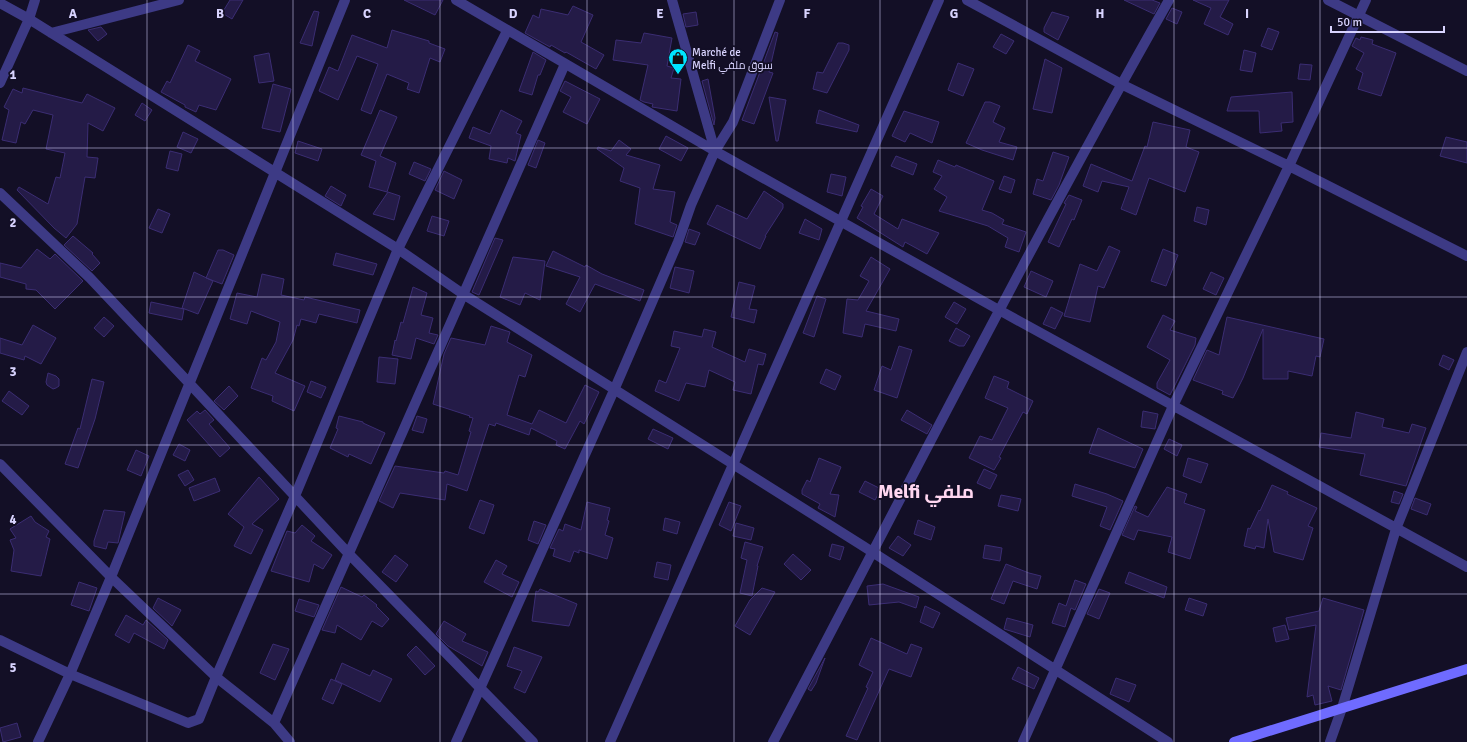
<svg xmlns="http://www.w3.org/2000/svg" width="1467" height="742" font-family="Signika,Cairo,sans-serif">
<rect width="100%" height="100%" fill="#130f26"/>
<path fill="#241b47" stroke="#3b2d73" d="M230,0H243L232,19L222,13Z
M404,0H443L435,15Z
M1124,0H1152L1160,3L1154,14Z
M1193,0H1229L1220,17L1233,24L1228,35L1204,24L1211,8Z
M573,6L593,15L581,42L604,55L596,69L566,52L565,53L551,45L550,47L525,33L533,15L539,18L541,9L568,15Z
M1172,8L1182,12L1177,24L1166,19Z
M314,11L319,12L312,46L300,43Z
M696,12L698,25L686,27L683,14Z
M1052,12L1069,17L1058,40L1044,32V28Z
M101,27L107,34L98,41L88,30Z
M1268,28L1279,32L1272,50L1261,46Z
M392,30L429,41V43L445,49L440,62L430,58L419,93L407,89L409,83L387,74L371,114L361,110L378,64L357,56L338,100L319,91L329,67L338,71L352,35L387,48Z
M775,32L778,33L769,72L773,73L754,124L742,120Z
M644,33L672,38L667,66L674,68L671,78L681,79L677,111L652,107L653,104L644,102L640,100L648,65L613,60L616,40L641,43Z
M1001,34L1014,41L1006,54L993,47Z
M1361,37L1373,40L1372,44L1396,53L1381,96L1358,89L1363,73L1356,69L1364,53L1352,46L1356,38L1360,40Z
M838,43H843L849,45V50L827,93L813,89L817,72L823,73Z
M188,45L200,51L195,61L231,79L216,110L199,105L196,112L185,107V105L161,92L167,81L170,83Z
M1244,50L1256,53L1252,72L1240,70Z
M533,52L546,60L540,75H538L532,95L519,91Z
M269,53L274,81L259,83L254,56Z
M1045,59L1062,68L1052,113L1033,109Z
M958,63L974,69L963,96L948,90Z
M1300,64L1312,65L1310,80L1298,79Z
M708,79L715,118L714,125L702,81Z
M565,81L600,99L587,124L563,112L571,97L560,91Z
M273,84L291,89L280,132L262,128Z
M23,88L82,103L87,94L115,108L103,131L88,123L87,157L98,158L95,178L85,177L77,224L66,238L54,228L17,190L19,187L48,204L56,177L60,178L65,153L46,149L53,115L33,110L25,124L21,122L16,143L2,140L9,110L4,107L13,89L22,93Z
M1292,92L1293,122L1281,123L1282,131L1260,133L1259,111H1227L1231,97Z
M769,97L786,100L778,141H776Z
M985,102H990L1000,106L993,122L1005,128L999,142L1017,147L1013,160L982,150L966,143Z
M142,103L152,110L145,121L135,115Z
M380,110L397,117L380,156L396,163L387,192L369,187L376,161L361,155Z
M501,110L522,121L516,133L521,135L515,161L508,158L507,163L489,159L491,146L469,138L473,127L490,134Z
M819,110L859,125L857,132L816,123Z
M904,111L939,122L932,143L910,133L905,142L892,136Z
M1153,122L1190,130L1186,147L1199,152L1185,192L1149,178L1136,215L1121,209L1129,187L1102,181L1098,192L1083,186L1091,164L1132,181L1145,146L1147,147Z
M183,132L198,139L191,153L177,147Z
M666,136L688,148L681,161L659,149Z
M1446,137L1467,142V163L1440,156Z
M538,140L545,143L536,168L528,165Z
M619,140L631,149L626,155L660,165L653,189L675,192L670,222L677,225L673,237L635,224L640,188L620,181L624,168L597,149L598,147L611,151Z
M298,141L322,149L318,161L295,153Z
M170,151L182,154L178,171L166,168Z
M1053,152L1069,157L1059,185L1051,200L1033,194L1037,179L1043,181Z
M896,156L917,164L913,175L891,166Z
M938,160L955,167L956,165L994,181L982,210L992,213L1004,220L1002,224L1026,232L1019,252L1005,247L1008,238L988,226L939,211L947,197L934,189L942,176L933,172Z
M414,162L431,169L425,181L409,174Z
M444,171L462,180L454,199L435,190Z
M831,174L846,177L842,196L827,192Z
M1004,176L1015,180L1011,193L999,189Z
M331,186L346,195L341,206L325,196Z
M871,189L883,196L874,214L898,229L902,219L939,233L927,254L905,242L903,247L857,218L863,207L861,206Z
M764,191L783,204V208L765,236H766L760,249L707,224L717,205L747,219Z
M388,192L400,196L394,220L373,214Z
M1069,195L1082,200L1074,220L1072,219L1059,247L1048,242L1066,204L1064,203Z
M1197,207L1209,210L1206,225L1194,221Z
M158,209L170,214L162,233L149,228Z
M432,216L449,221L444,236L427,231Z
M805,219L822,229L819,240L799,233Z
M689,229L700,233L695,245L685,242Z
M73,236L93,253L92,254L100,263L92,271L64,245Z
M495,238L503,240L479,295L472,292Z
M1109,246L1120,251L1104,288L1098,286L1090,322L1064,316L1080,264L1097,271Z
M37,249L50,259L55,254L83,281L55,309L36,290L26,289V284L0,277V263L21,268Z
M1163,249L1178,255L1166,286L1151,281Z
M218,250H223L234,255L222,284L206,278Z
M553,251L585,267L586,265L602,274L644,290L640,301L595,284L580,312L566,304L580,277L546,266Z
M336,253L377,264L373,275L333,265Z
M513,257L545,261L540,300L525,293L520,305L500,297Z
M871,257L890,269L866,311L899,319L896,331L865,324L862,337L843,333L847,299L858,300L869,281L860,276Z
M675,267L694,271L689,293L670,288Z
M1031,271L1053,281L1046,297L1024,287Z
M194,272L213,281L198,314L182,308Z
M1211,272L1224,278L1216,295L1203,289Z
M262,274L284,279L281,295L304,300L305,297L360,310L357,323L319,314L316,323L301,319L299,326L297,325L293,340L275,373L305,386L294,411L272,401L273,396L251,388L262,358L266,360L276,342L280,322L251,311L247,324L230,319L237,293L257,297Z
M739,282L755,286L749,309L757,310L754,323L731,317Z
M413,287L427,293L421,315L433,318L429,333L438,335L434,344L416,338L411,359L392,355L395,340L396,341L401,322L403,323Z
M817,296L826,299L814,337L803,333Z
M151,302L184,309L182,320L149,313Z
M954,302L966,309L957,324L945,317Z
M1051,307L1063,313L1055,329L1043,324Z
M1163,315L1175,321L1170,330L1196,338L1195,345L1170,395L1157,388V383L1170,360L1147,347Z
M104,317L114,326L104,337L94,328Z
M1227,317L1324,339L1320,357L1316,356L1312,376L1288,371V379H1263V329L1243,378L1233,398L1222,394L1223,391L1193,380L1207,350L1219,355Z
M33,325L56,338L41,364L25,356L24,360L0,353V338L22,345Z
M491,326L510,332L507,342L532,355L525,377L519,375L507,415L532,424L539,410L566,423L585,385L599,392L584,424L580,421L565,449L556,445L557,441L531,428L529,435L496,423L495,426L489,424L467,491L447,484L445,500L400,493L393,508L379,501L395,466L444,473L445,471L458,475L471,432L469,431L473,418L469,417L470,416L433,404L444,354L451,338L485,345Z
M956,328L970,336L964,346H959L949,341Z
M704,329L716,332L712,347L745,362L749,349L766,354L763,365L758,364L751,394L733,390L735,382L709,370L705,387L686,383L679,401L655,391L659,380L666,383L680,348L671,346L674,331L702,337Z
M899,346L912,350L897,398L874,390L882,366L891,370Z
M1443,355L1454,360L1449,370L1439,365Z
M379,357L398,359L395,384L377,382Z
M826,369L841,376L835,390L820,383Z
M48,373L56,376L59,379V386L56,388L53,389L47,385L46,382Z
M994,376L1009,382L1007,388L1033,401L1027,414L1023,412L999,457L1001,458L994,470L969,458L980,436L992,440L1008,408L985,398Z
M92,379L104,382L95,419L78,468L65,464L78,428L80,429Z
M311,381L326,387L321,398L307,392Z
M229,386L238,396L224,410L214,401Z
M9,391L29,406L22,415L2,401Z
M205,410L214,420L209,424L230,448L220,457L187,420L197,411L200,414Z
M907,410L932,425L927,434L901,420Z
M1143,411L1158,414L1155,429L1141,427Z
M1356,412L1384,419L1382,427L1409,433L1412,424L1426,428L1406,486L1360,475L1365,454L1319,447L1321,433L1351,438Z
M339,416L363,422V423L385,433L371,464L349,454L348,457L330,448L338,429L336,428Z
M417,416L427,419L423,433L412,430Z
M1098,428L1143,449L1135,468L1089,453Z
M653,429L673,438L668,449L648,439Z
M1169,439L1182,445L1177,456L1164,449Z
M179,444L190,450L185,461L173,455Z
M136,450L149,456L141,476L127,470Z
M819,458L841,467L830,494L839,495L835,517L818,508L820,504L802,494V490L807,480L810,482Z
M1188,458L1208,464L1201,483L1183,476Z
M984,469L997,475L990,489L977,483Z
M188,470L194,480L185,486L178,475Z
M259,477L279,499L252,524L263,530L251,554L234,546L244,527L228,514Z
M215,478L220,491L194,501L189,488Z
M865,481L881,489L875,500L859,492Z
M1075,484L1107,494L1123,501L1110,530L1100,526L1107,507L1072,496Z
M1272,485L1288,492L1287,494L1317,508L1308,526L1313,528L1303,560L1274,552L1268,519L1264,548L1256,546L1255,549L1244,546L1248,528L1250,529L1259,510L1260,511Z
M1167,487L1187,494L1184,503L1205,510L1190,559L1168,552L1172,537L1138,530L1134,540L1122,535L1135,506L1137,507L1135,511L1148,517Z
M1394,491L1403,494L1399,504L1391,502Z
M1001,495L1021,499L1018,511L998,506Z
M1415,498L1431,504L1427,515L1411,509Z
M480,500L494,505L484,534L469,528Z
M587,502L610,508L607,520L609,521L605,535L613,538L607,559L579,550V553L574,551L570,562L553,556L555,549L550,548L559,529L563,531L565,524L581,530Z
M729,502L741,506L731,531L719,525Z
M104,510L125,512L118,543L108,542L106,549L94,546V541Z
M31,516L35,522L49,531L46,537L50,539L41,576L11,571L14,550L10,540L16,538L10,529Z
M665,518L680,522L677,534L663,530Z
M918,520L935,527L931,540L914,534Z
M534,521L546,525L538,544L528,540Z
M736,523L754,528L751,540L733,536Z
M302,525L315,536L311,541L332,555L323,569L314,564L309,582L271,571L287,531L295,533Z
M898,536L911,545L903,556L889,548Z
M745,542L763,547L757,566H758L752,596L740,593L747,560L741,558Z
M832,544L844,547L840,560L829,556Z
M985,545L1002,548L1000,561L983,558Z
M793,554L811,570L801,580L784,564Z
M395,555L408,565L396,582L382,572Z
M496,560L507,566L502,574L519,582L512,597L484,582Z
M657,562L671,565L668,580L654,577Z
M1006,564L1029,573L1041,576L1037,589L1013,581L1004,604L991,599Z
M1129,572L1167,587L1164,598L1125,583Z
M1075,580L1086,584L1075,610L1071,608L1065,627L1052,623L1059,603L1066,606Z
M79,582L97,588L89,611L71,605Z
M883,584L919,597L916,608L899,602L869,605L867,586Z
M341,587L362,597L364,595L377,605L376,606L389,619L382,627L372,621L361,640L337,625L335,633L322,630Z
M762,588L775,592L750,635L735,626L750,600Z
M540,589L577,604L569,626L532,621L536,591L538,592Z
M1099,589L1110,593L1099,619L1087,614Z
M158,598L181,610L172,626L153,608Z
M1189,598L1207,604L1203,616L1185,610Z
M1323,598L1364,610L1341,690L1328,686L1332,701L1315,705L1313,695L1307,697L1316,625L1289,630L1286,618L1319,611Z
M299,599L319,605L314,617L295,611Z
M925,606L940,613L933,628L920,622Z
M126,615L143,625L146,620L168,640L164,649L134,633L129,643L115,635Z
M1007,618L1033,625L1030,637L1004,629Z
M444,621L466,634L462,641L488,652L482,666L448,646L436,634Z
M1285,625L1289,639L1276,642L1273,628Z
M871,638L907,654L911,644L922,648L911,677L889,669L857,740L846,736L868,688L866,687L873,672L859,665Z
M273,644L289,649L275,680L260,673Z
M416,646L435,666L425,675L407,655Z
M514,647L542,657L525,693L514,688L522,671L507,666Z
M825,658L816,683L811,691L808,689Z
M342,663L370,676L373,670L392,679L380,702L335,680Z
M1018,667L1039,678L1034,689L1012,679Z
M1116,678L1136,685L1129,702L1110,694Z
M331,679L342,684L333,704L322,699Z
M17,723L21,737L3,742L0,728Z"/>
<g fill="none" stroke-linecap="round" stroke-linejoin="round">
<path stroke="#3d3a85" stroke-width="10" d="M456,0L715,151L999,310L1467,567
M967,0L1121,84L1289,166L1467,256
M1328,0L1467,71
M0,3L29,19L398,249L463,294L863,546L1168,742
M51,33L179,0
M0,83L29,19L35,0
M715,151L733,122L780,0
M0,193L90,278L190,384L349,554L533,742
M0,464L111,577L216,677L295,496L398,249L507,31
M0,640L70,674L188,723L199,719L216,677L274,723L290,742
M274,723L565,64
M38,742L70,674L111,577L345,0
M456,742L615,388L678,242L691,205L715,151L672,0
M610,742L939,0
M773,742C904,494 1030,244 1169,0
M1023,742L1173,406L1289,166L1366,0
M1330,742L1342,708L1396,529L1467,352"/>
<path stroke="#6f6bff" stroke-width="10" d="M1234,742L1467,669"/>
</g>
<path fill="none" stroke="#d9d4ff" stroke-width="1" stroke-opacity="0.55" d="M147,0V742M293,0V742M440,0V742M587,0V742M734,0V742M880,0V742M1027,0V742M1174,0V742M1320,0V742M0,148H1467M0,297H1467M0,445H1467M0,594H1467"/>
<defs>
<symbol id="shop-pin" viewBox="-11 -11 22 30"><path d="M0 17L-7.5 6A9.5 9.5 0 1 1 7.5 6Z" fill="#00e5ff" stroke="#130f26"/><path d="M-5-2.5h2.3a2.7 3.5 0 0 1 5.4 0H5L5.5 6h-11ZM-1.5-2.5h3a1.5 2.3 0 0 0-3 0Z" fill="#111"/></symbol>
</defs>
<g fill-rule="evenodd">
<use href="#shop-pin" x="667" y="47" width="22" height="30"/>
</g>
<g text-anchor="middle" stroke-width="3.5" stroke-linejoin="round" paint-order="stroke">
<g font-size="11" fill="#d9d4ff" stroke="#130f26" text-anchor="start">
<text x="692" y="56">Marché de<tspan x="692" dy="13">Melfi سوق ملفي</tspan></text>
</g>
<g font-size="19" font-weight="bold" fill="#ffd6f0" stroke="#130f26">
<text x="926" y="498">Melfi ملفي</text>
</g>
</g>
<g font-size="13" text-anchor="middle" font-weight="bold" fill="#d9d4ff" stroke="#130f26" stroke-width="3.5" stroke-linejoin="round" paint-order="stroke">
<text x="73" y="18">A</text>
<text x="220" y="18">B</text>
<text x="367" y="18">C</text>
<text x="513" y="18">D</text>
<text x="660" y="18">E</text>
<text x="807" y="18">F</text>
<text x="954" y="18">G</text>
<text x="1100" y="18">H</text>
<text x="1247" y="18">I</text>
<text x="13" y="79">1</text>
<text x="13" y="227">2</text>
<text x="13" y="376">3</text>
<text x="13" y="524">4</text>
<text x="13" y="672">5</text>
</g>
<path d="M1331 26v6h113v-6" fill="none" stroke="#d9d4ff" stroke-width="2"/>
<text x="1337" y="26" font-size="12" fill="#d9d4ff" stroke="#130f26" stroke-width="3" paint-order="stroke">50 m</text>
</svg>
